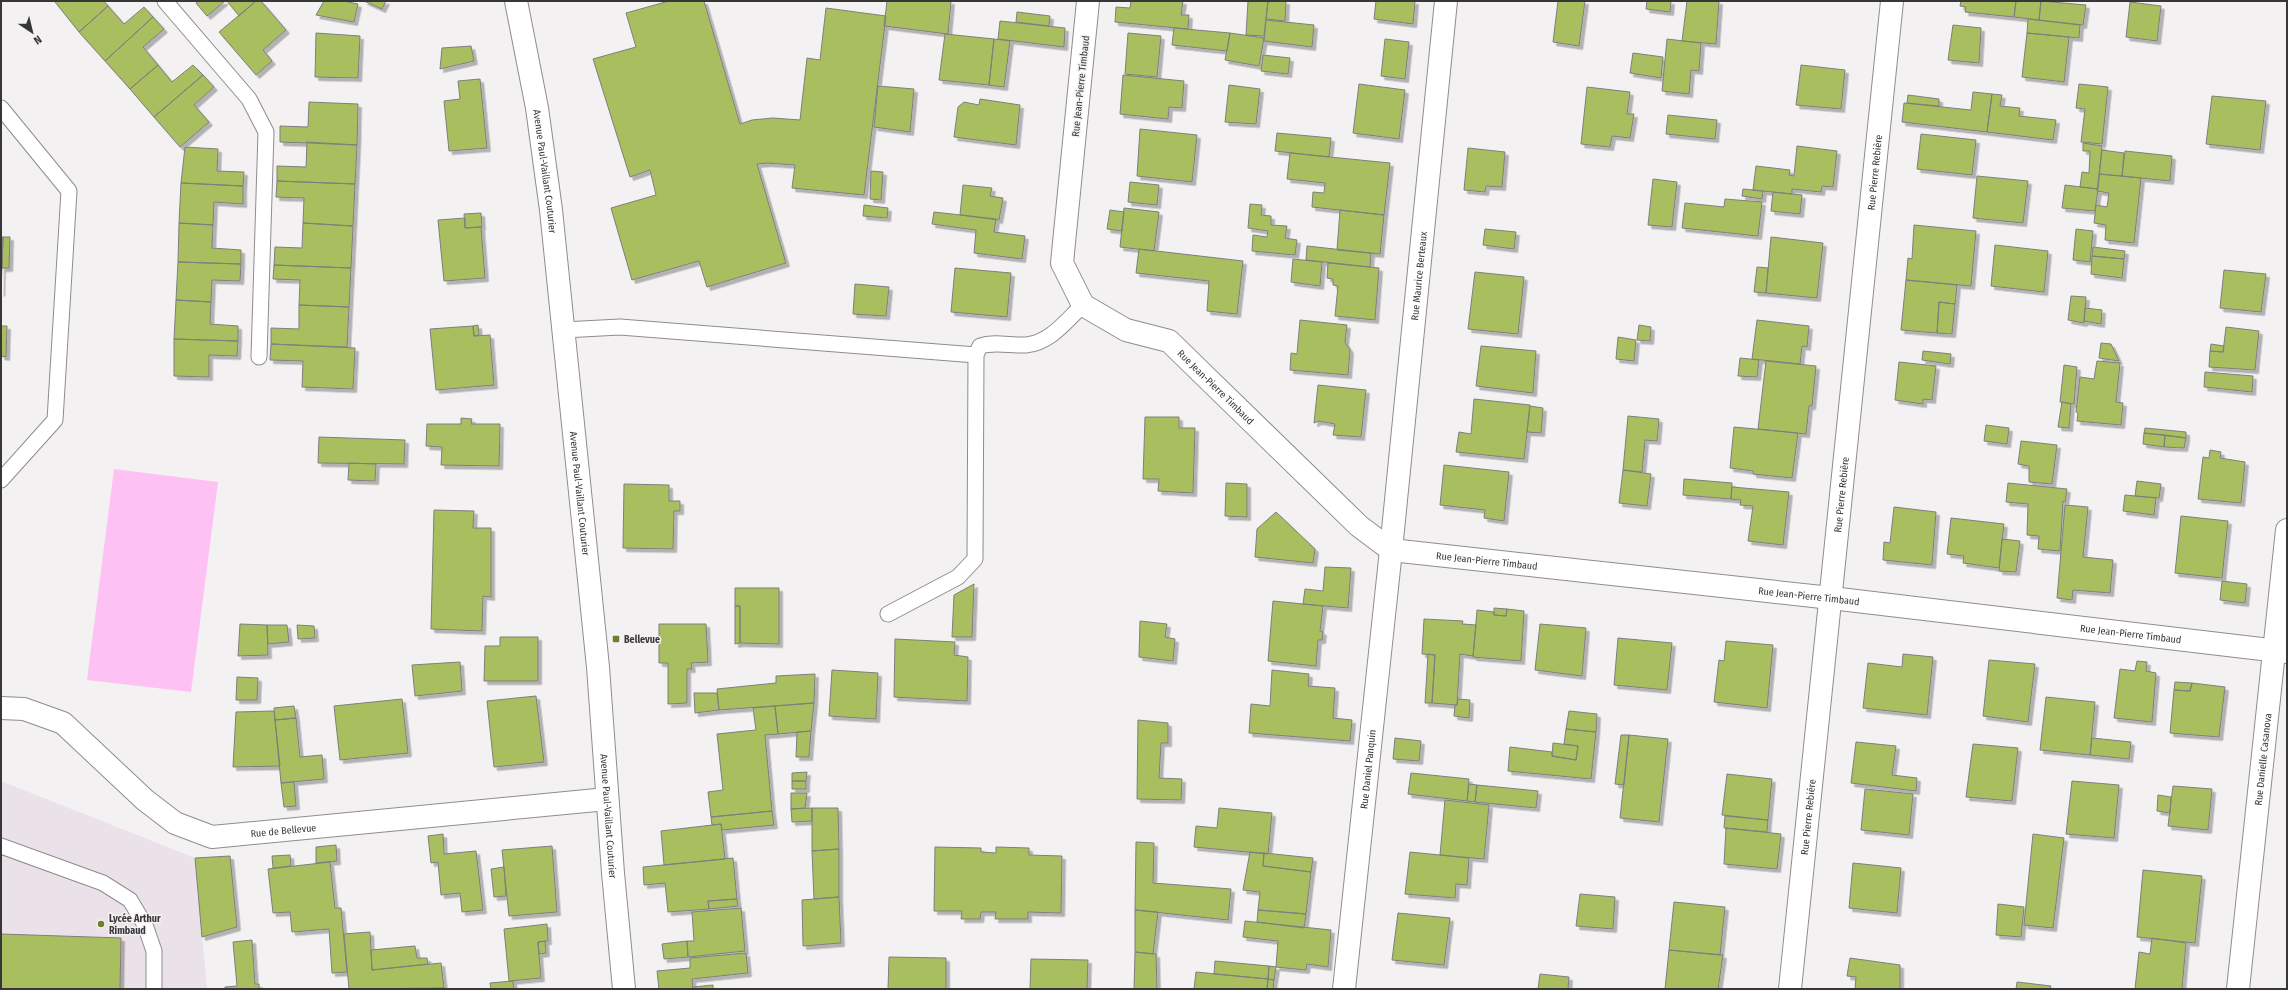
<svg xmlns="http://www.w3.org/2000/svg" width="2288" height="990" font-family="'Fira Sans Condensed',sans-serif">
<defs>
<filter id="shadow"><feDropShadow dx="3.5" dy="3.5" stdDeviation="0" flood-color="#0004"/></filter>
</defs>
<rect width="100%" height="100%" fill="#f4f1f3"/>
<path fill="#eae2e8" d="M1,781L195,858L207,989H1Z"/>
<path fill="#fec1f3" d="M114,469L218,482L191,692L87,680Z"/>
<path fill="#a8be5f" stroke="#7e7f7c" filter="url(#shadow)" d="M56,1H104L108,6L79,32L55,2Z
M198,1H225L207,16L196,3Z
M227,1H256L239,16Z
M256,1H261L286,30L263,50L272,61L256,75L219,32Z
M324,1H344L358,4L354,22L316,15Z
M364,1H386L382,9Z
M669,1H704L740,124L752,120L773,118L800,120L807,58L820,60L826,8L886,16L864,195L792,188L795,165L767,163L757,164L786,263L707,287L699,261L632,280L611,208L656,195L650,170L630,177L593,59L636,47L626,13Z
M887,1H951L948,34L884,26Z
M1131,1H1183L1181,15H1189L1188,29L1115,22L1116,7L1130,8Z
M1248,1H1268L1264,36L1246,35Z
M1268,1H1286L1285,21L1266,19Z
M1376,1H1415L1413,24L1374,19Z
M1558,1H1585L1579,46L1553,42Z
M1647,1H1671L1670,12L1646,9Z
M1687,1H1719L1716,44L1682,41Z
M1961,1H2016L2014,17L1965,12L1966,7L1960,6Z
M2016,1H2041L2039,20L2014,17Z
M2041,1L2086,5L2083,25L2039,20Z
M2130,2L2161,6L2157,41L2126,37Z
M108,6L124,24L144,7L153,17L105,61L79,32Z
M1017,12L1050,16L1049,26L1016,22Z
M153,17L164,29L143,47L158,65L130,89L105,61Z
M2028,19L2080,25L2079,38L2027,33Z
M1266,20L1314,25L1312,47L1264,41Z
M1000,21L1065,28L1064,47L998,39Z
M1953,25L1981,28L1979,63L1948,60Z
M1174,28L1230,33L1227,51L1172,45Z
M316,33L360,36L358,78L315,77Z
M1128,33L1161,36L1157,77L1125,74Z
M1230,33L1264,38L1259,66L1225,60Z
M2027,33L2069,37L2064,82L2022,77Z
M945,34L994,39L989,85L939,80Z
M994,39L1010,41L1004,87L989,85Z
M1385,39L1409,42L1405,79L1381,76Z
M1667,39L1701,43L1699,71L1691,70L1689,94L1662,91Z
M471,46L474,61L440,69L442,48Z
M1633,53L1663,57L1661,78L1630,73Z
M1263,55L1290,58L1288,74L1261,71Z
M158,65L172,82L193,65L203,75L154,117L130,89Z
M1801,65L1845,70L1841,109L1796,105Z
M203,75L214,87L194,105L209,122L180,147L154,117Z
M1123,75L1184,81L1182,108L1169,107L1168,119L1120,114Z
M480,79L487,148L449,151L444,101L460,99L458,81Z
M1359,84L1405,90L1399,139L1353,133Z
M2079,84L2108,87L2102,144L2081,142L2085,109L2076,108Z
M1229,85L1260,89L1256,124L1225,122Z
M878,86L914,89L910,132L874,127Z
M1587,87L1630,92L1627,114H1634L1630,138L1612,136L1610,147L1581,144Z
M1973,92L1992,94L1987,132L1902,122L1904,103L1971,110Z
M1992,94L2002,95L2000,106L2020,108L2019,116L2056,120L2053,140L1987,132Z
M1908,95L1939,99V106L1907,103Z
M2212,96L2266,101L2260,150L2206,144Z
M980,99L1020,105L1016,145L954,137L958,107L964,102L979,105Z
M309,102L358,104L357,145L280,142V126L308,127Z
M1668,115L1717,120L1715,139L1666,134Z
M1140,129L1197,135L1192,182L1137,176Z
M1277,133L1331,138L1329,157L1275,151Z
M1921,134L1976,140L1972,175L1917,169Z
M307,142L357,145L355,184L277,181V166L306,167Z
M2083,143L2102,146L2098,189L2080,187L2082,172L2089,173L2090,151H2083Z
M1797,146L1837,151L1833,187L1822,186L1821,192L1792,189V194L1753,190L1756,166L1790,170L1789,175L1794,176Z
M185,147L218,149L217,171L244,172L243,186L181,183Z
M1468,148L1505,152L1502,187L1486,186L1485,192L1464,190Z
M2102,150L2124,153L2122,176L2099,174Z
M2125,151L2172,156L2170,181L2122,176Z
M1290,153L1390,163L1384,215L1312,207L1313,192L1324,193L1325,183L1287,179Z
M871,171L883,172L881,200L870,199Z
M2099,174L2141,178L2134,243L2105,240L2106,225L2094,223L2096,205L2107,207L2109,193L2097,191Z
M1977,176L2028,181L2023,223L1973,218Z
M1653,179L1677,182L1672,227L1648,225Z
M277,181L355,184L353,226L303,223L304,198L276,197Z
M1130,182L1159,185L1157,205L1128,202Z
M181,183L243,186V204L214,202L213,225L179,223Z
M963,185L992,188L990,196L1003,198L999,220L960,215Z
M2065,185L2098,189L2095,211L2062,208Z
M1743,189L1763,191L1762,199L1742,196Z
M1773,192L1802,195L1800,214L1771,211Z
M1725,199L1762,202L1758,236L1682,228L1685,203L1724,207Z
M1250,204L1262,205L1261,215L1271,216V225L1287,226L1285,238L1297,240L1295,255L1252,251L1253,235L1267,237L1268,231L1248,228Z
M864,205L888,208L887,218L863,216Z
M1124,208L1159,212L1154,251L1120,247Z
M1110,210L1124,212L1122,231L1107,229Z
M1340,210L1384,215L1380,254L1337,250Z
M934,212L996,219L994,232L1025,236L1022,259L974,253L976,230L932,224Z
M481,213L482,227L465,228L464,214Z
M465,218V228L481,227L485,278L444,281L438,220Z
M179,223L213,225L212,248L241,250V264L178,262Z
M303,223L353,226L351,268L274,265L275,247L302,248Z
M1914,225L1976,231L1971,286L1906,280L1908,258L1912,259Z
M1485,229L1516,232L1514,249L1483,245Z
M2076,229L2093,231L2090,262L2073,260Z
M1,237H3L1,293Z
M3,237H10L9,268H2Z
M1771,237L1823,243L1817,298L1766,293Z
M1995,245L2048,251L2044,292L1991,286Z
M1307,246L1371,253L1370,267L1306,260Z
M2093,247L2125,251L2124,259L2092,256Z
M1139,249L1243,261L1237,314L1207,311L1209,281L1136,273Z
M2092,256L2124,259L2122,278L2091,274Z
M1293,259L1322,262L1320,286L1291,282Z
M178,262L241,264L240,281L212,280L211,302L176,300Z
M1328,263L1379,268L1375,320L1335,316L1338,286L1333,285V279L1327,278Z
M274,265L351,268L349,307L299,305L300,280L273,279Z
M1757,267L1768,268L1766,293L1754,292Z
M955,268L1011,273L1007,317L951,312Z
M2224,270L2266,274L2261,312L2220,308Z
M1475,272L1524,277L1518,334L1468,329Z
M1906,280L1957,285L1955,304L1939,302L1937,333L1901,330Z
M855,284L889,287L886,316L853,314Z
M2071,296L2086,297L2084,323L2068,320Z
M176,300L211,302L210,324L238,326V341L174,339Z
M1939,302L1955,304L1952,334L1937,333Z
M299,305L349,307L347,347L271,344V328L299,329Z
M2085,308L2102,310L2101,324L2084,321Z
M1300,320L1347,325L1345,342L1350,350L1348,375L1290,370L1291,353L1297,354Z
M1757,320L1809,326L1807,347L1802,346L1800,364L1752,359Z
M478,325L479,335L474,336L473,326Z
M1639,325L1651,327L1650,341L1637,340Z
M1,326H7L6,357L1,356Z
M473,326L474,336L490,335L494,385L436,390L430,329Z
M2226,327L2259,331L2255,370L2209,367L2210,351L2223,352Z
M1618,337L1636,340L1634,361L1616,359Z
M174,339L238,341L237,356L209,355V377L174,376Z
M2101,343L2111,344L2119,361L2099,358Z
M271,344L355,348L353,389L302,387L303,361L270,360Z
M2211,344L2224,346L2223,352L2210,351Z
M1481,346L1536,351L1533,393L1476,386Z
M1923,351L1951,354L1950,364L1922,360Z
M1740,358L1759,360L1757,377L1738,376Z
M1766,361L1816,366L1812,406H1809L1806,434L1758,429Z
M2097,361L2120,363L2116,402L2123,403L2121,425L2077,421L2078,413L2076,412L2080,377L2094,379Z
M1899,362L1936,366L1932,400L1923,399V404L1895,400Z
M2064,365L2077,367L2074,404L2060,402Z
M2205,372L2253,376L2252,392L2204,387Z
M1318,385L1366,390L1361,437L1333,435L1335,424L1319,421L1314,423Z
M1474,399L1530,405L1524,459L1456,452L1459,432L1471,434Z
M2062,402L2071,404L2069,428L2058,427Z
M1530,406L1543,408L1541,433L1527,432Z
M1628,416L1659,419L1657,441L1645,440L1642,472L1623,470Z
M1145,417H1179V428H1195L1193,493L1158,491L1159,479H1143Z
M461,418L472,419L471,424H500L499,466L441,465L442,447L426,446L427,424H461Z
M1986,425L2009,428L2007,444L1984,441Z
M1734,427L1798,433L1792,478L1753,474V471L1730,468Z
M2145,428L2186,432V438L2144,433Z
M2144,433L2165,435L2164,447L2143,444Z
M2165,435L2186,438L2184,448L2164,447Z
M319,437L405,440L404,464L318,463Z
M2021,441L2057,445L2052,484L2029,482V466L2018,464Z
M2210,450L2221,452L2220,458L2245,462L2241,503L2198,499L2203,457L2209,458Z
M349,463L376,464L375,481L348,480Z
M1444,465L1509,472L1504,521L1484,518L1485,510L1440,505Z
M1623,470L1651,474L1647,506L1619,503Z
M1684,479L1732,483L1731,499L1683,495Z
M2137,481L2161,484L2159,498L2135,496Z
M1226,483L1247,484V517L1225,516Z
M2008,483L2067,489L2065,502L2063,501L2060,551L2038,549L2039,536L2027,535L2028,504L2006,502Z
M624,484L669,485V501H680V511H674L673,549L623,548Z
M1732,487L1789,492L1783,545L1748,541L1753,506L1740,505L1741,500L1731,499Z
M2125,495L2156,498L2154,515L2123,511Z
M2065,505L2088,507L2083,557L2113,560L2110,593L2073,590L2072,600L2057,598Z
M1894,507L1936,512L1932,565L1883,560L1884,542L1890,543Z
M434,510L474,511L473,528H491V597L483,596L482,631L431,629Z
M1276,512L1315,549L1313,563L1255,557L1257,529Z
M2181,516L2228,521L2222,578L2175,573Z
M1951,518L2004,524L1999,568L1963,563L1964,556L1947,554Z
M2002,539L2020,541L2016,572L1999,571Z
M1325,567L1351,568L1348,608L1303,604L1305,589L1323,591Z
M2222,581L2247,584L2245,603L2220,600Z
M974,584L972,637H952L954,595Z
M735,588H779V644L740,643V606H735Z
M1273,601L1323,606L1320,631L1323,632L1322,640H1318L1316,666L1268,661Z
M735,606H740V643L735,644Z
M1494,608L1507,609L1506,616L1494,615Z
M1507,609L1524,611L1521,661L1473,657L1477,610L1494,612V615L1506,616Z
M1424,619L1463,621L1462,624L1476,625L1473,656L1460,654L1457,705L1432,703L1435,655L1422,654Z
M1140,621L1167,624L1165,637L1175,639L1173,661L1139,657Z
M240,624L267,625L268,655L238,656Z
M659,624H706L708,662L691,663L692,669H687V703L668,704V663H659Z
M1540,624L1586,628L1582,676L1535,670Z
M267,625H287L289,642L268,644Z
M297,625L314,626L315,638L298,639Z
M500,637H538V681H484L485,646H500Z
M1618,638L1672,643L1667,690L1614,685Z
M895,639L955,642L954,655L968,657L967,701L894,697Z
M1726,641L1773,645L1767,708L1714,702L1719,660L1724,661Z
M1428,654L1435,655L1432,703H1425Z
M1903,654L1933,657L1927,715L1863,708L1868,663L1902,667Z
M1989,660L2035,664L2028,722L1983,716Z
M2137,661L2147,662L2146,671L2156,673L2152,722L2114,718L2120,669L2135,671Z
M460,662L462,691L415,696L412,665Z
M832,670L878,673L876,719L829,716Z
M1272,670L1309,674L1308,686L1335,688L1333,718L1352,720L1350,741L1249,733L1251,704L1270,706Z
M815,674L814,703L719,710L717,689L776,683V676Z
M237,677L258,678L257,700H236Z
M2175,682L2192,683L2190,691L2174,690Z
M2192,683L2225,687L2219,737L2170,733L2174,690L2190,691Z
M694,693H717L719,710L695,713Z
M536,696L544,762L494,767L487,701Z
M2046,697L2095,702L2090,755L2040,750Z
M402,699L408,753L340,760L334,706Z
M1458,699L1470,700L1469,718L1454,716L1455,705H1457Z
M814,703L811,731L778,734L775,706Z
M294,706L296,718L275,720L274,708Z
M775,706L778,734L765,735L772,811L711,817L708,792L723,790L717,734L756,730L753,708Z
M274,711L280,766L233,767L236,712Z
M1569,711L1597,714L1596,732L1566,729Z
M296,718L300,757L322,755L324,779L281,783L275,720Z
M1138,720L1168,723V743H1161L1159,778L1182,779L1181,800L1137,799Z
M1566,729L1596,732L1591,779L1508,771L1510,747L1552,752V756L1576,760L1578,746L1564,744Z
M811,731L809,757H796L797,732Z
M1621,735H1629L1624,785L1615,784Z
M1629,735L1668,739L1659,822L1620,818Z
M1395,738L1421,741L1419,761L1393,759Z
M2092,738L2131,742L2129,759L2090,755Z
M1856,742L1896,746L1892,775L1917,778L1916,791L1851,783Z
M1553,743L1578,746L1576,760L1552,756Z
M1973,744L2018,748L2012,801L1966,797Z
M807,772L806,781H792V773Z
M1411,773L1469,779L1467,801L1408,794Z
M1727,774L1772,779L1768,820L1722,815Z
M792,781H806V789H792Z
M2072,781L2119,785L2114,838L2066,834Z
M294,782L296,806L284,807L281,783Z
M1469,784L1477,785L1475,802L1467,801Z
M1477,785L1538,791L1536,808L1475,802Z
M2173,786L2212,789L2208,830L2168,826Z
M1865,789L1913,794L1909,835L1861,830Z
M791,793H807L805,808L791,809Z
M2158,795L2171,797L2170,813L2157,811Z
M1445,800L1489,805L1484,859L1440,855Z
M812,808H838L839,849L812,851Z
M812,808V821L792,822L791,809Z
M1219,808L1272,813L1268,854L1194,847L1196,826L1217,828Z
M772,811L774,825L722,830L721,824L712,825L711,817Z
M1725,816L1768,820L1767,832L1724,828Z
M721,824L725,859L664,865L661,831Z
M1726,828L1781,834L1777,869L1724,864Z
M443,834L444,854L476,851L483,910L462,912L460,893L441,895L438,862L431,863L428,836Z
M2033,834L2064,838L2053,928L2024,925Z
M1136,842L1154,843L1153,883L1231,889L1228,920L1135,910Z
M336,845L337,861L316,863V847Z
M552,846L557,912L509,916L502,850Z
M935,847L981,848V852L996,853V847L1029,848V855L1062,856L1061,913L1028,912V919H995L996,912H981L980,919H961L962,911H934Z
M839,849V897L814,899L812,851Z
M1250,852L1264,853L1263,866L1311,872L1306,914L1258,910L1260,892L1243,890Z
M1410,852L1469,858L1467,885L1456,884L1455,898L1405,894Z
M1264,853L1313,858L1311,872L1263,866Z
M290,855L291,866L273,868L272,856Z
M230,856L237,927L202,937L195,858Z
M733,858L737,899L708,901L709,909L668,912L665,883L644,885L643,867Z
M330,862L335,908H341L347,972L332,973L329,929L292,932L290,912L273,913L268,869Z
M1853,863L1901,868L1897,913L1849,908Z
M504,867L506,896L494,897L491,869Z
M2143,870L2202,876L2195,943L2137,937Z
M1580,894L1615,897L1613,929L1576,926Z
M839,897L841,943L803,946L802,900Z
M737,899L738,906L709,909L708,901Z
M1674,902L1725,907L1720,955L1669,950Z
M1998,904L2024,907L2021,937L1996,935Z
M741,908L745,951L688,957L687,941H694L692,912Z
M1135,910L1158,912L1153,954L1135,952Z
M1258,910L1306,914L1304,928L1257,922Z
M1398,913L1450,918L1444,965L1392,960Z
M1245,921L1331,930L1328,967L1307,964L1306,970L1276,967L1278,941L1243,937Z
M547,924L548,941L538,942L541,978L509,981L504,929Z
M370,932L372,970L441,963L444,988L349,989L344,934Z
M1,934L121,938L120,989H1Z
M2152,938L2186,943L2182,989H2135L2139,952L2150,954Z
M252,940L255,984H259V989H225V987L237,986L233,942Z
M545,941L546,953L539,954L538,942Z
M687,941L688,957L664,959L662,944Z
M415,946L417,958H427L428,964L372,970L371,950Z
M1669,950L1723,955L1718,989H1665Z
M1135,952L1156,954L1157,989H1134Z
M746,953L748,973L692,979L693,989H659L657,971L690,968V958Z
M889,957L946,958V989H888Z
M1850,958L1900,965V989H1855L1856,977L1847,976Z
M1031,959L1088,960L1087,989H1030Z
M1215,961L1269,966L1268,979L1214,974Z
M1269,966L1276,967L1274,980L1268,979Z
M1196,972L1268,979L1267,989H1194Z
M1540,974L1569,977L1568,989H1538Z
M1268,979L1274,980L1273,989H1267Z
M513,981L514,989H491L490,983Z
M2017,982L2051,986L2050,989H2016Z
M713,985V989H693V987Z"/>
<g fill="none" stroke-linecap="round" stroke-linejoin="round">
<defs>
<path id="service" d="M165,1L249,99L266,132L259,357
M1,108L69,191L55,420L1,480
M563,330L620,327L976,355
M888,614L958,577L975,559L976,355L980,346C995,341 1011,346 1026,345C1050,343 1066,321 1083,305
M1,846L103,883L130,900L145,925L154,951V989"/>
<g id="minor">
<path id="s1" d="M1088,1L1062,263L1083,305L1126,330L1169,341L1359,526L1391,550L1831,598L2287,652"/>
<path id="s2" d="M1,708L24,709L63,723L145,800L175,823L212,837L607,799"/>
<path id="s3" d="M1344,989L1391,550L1446,1"/>
<path id="s4" d="M1790,989L1892,1"/>
<path id="s5" d="M2238,989L2287,530"/>
</g>
<g id="tertiary">
<path id="s6" d="M516,1L537,108L551,210L598,667L613,873L624,989"/>
</g>
</defs>
<use href="#service" stroke="#8f8c8e" stroke-width="17"/>
<use href="#minor" stroke="#8f8c8e" stroke-width="24"/>
<use href="#tertiary" stroke="#8f8c8e" stroke-width="24"/>
<use href="#service" stroke="#fff" stroke-width="15"/>
<use href="#minor" stroke="#fff" stroke-width="22"/>
<use href="#tertiary" stroke="#fff" stroke-width="22"/>
</g>
<g fill="#6e7f2e" stroke="#f4f1f3" stroke-width="1.5">
<rect x="612" y="635" width="8" height="8" rx="2"/>
<circle cx="101" cy="924" r="4"/>
</g>
<g text-anchor="middle" stroke-width="3" stroke-linejoin="round" paint-order="stroke">
<g font-size="10" fill="#383738" stroke="#f4f1f3">
<text transform="translate(1080 86) rotate(-84)" y="4">Rue Jean-Pierre Timbaud</text>
<text dy="4" stroke="none"><textPath href="#s6" startOffset="173">Avenue Paul-Vaillant Couturier</textPath></text>
<text dy="4" stroke="none"><textPath href="#s4" startOffset="821">Rue Pierre Rebière</textPath></text>
<text dy="4" stroke="none"><textPath href="#s3" startOffset="717">Rue Maurice Berteaux</textPath></text>
<text dy="4" stroke="none"><textPath href="#s1" startOffset="470">Rue Jean-Pierre Timbaud</textPath></text>
<text dy="4" stroke="none"><textPath href="#s6" startOffset="497">Avenue Paul-Vaillant Couturier</textPath></text>
<text dy="4" stroke="none"><textPath href="#s4" startOffset="497">Rue Pierre Rebière</textPath></text>
<text dy="4" stroke="none"><textPath href="#s1" startOffset="806">Rue Jean-Pierre Timbaud</textPath></text>
<text dy="4" stroke="none"><textPath href="#s1" startOffset="1130">Rue Jean-Pierre Timbaud</textPath></text>
<text dy="4" stroke="none"><textPath href="#s1" startOffset="1454">Rue Jean-Pierre Timbaud</textPath></text>
<text dy="4" stroke="none"><textPath href="#s5" startOffset="231">Rue Danielle Casanova</textPath></text>
<text dy="4" stroke="none"><textPath href="#s3" startOffset="221">Rue Daniel Panquin</textPath></text>
<text dy="4" stroke="none"><textPath href="#s6" startOffset="821">Avenue Paul-Vaillant Couturier</textPath></text>
<text dy="4" stroke="none"><textPath href="#s4" startOffset="173">Rue Pierre Rebière</textPath></text>
<text dy="4" stroke="none"><textPath href="#s2" startOffset="326">Rue de Bellevue</textPath></text>
</g>
<g font-size="10" font-weight="bold" fill="#383738" stroke="#f4f1f3" text-anchor="start">
<text x="624" y="643">Bellevue</text>
<text x="109" y="922">Lycée Arthur<tspan x="109" dy="12">Rimbaud</tspan></text>
</g>
</g>
<rect width="2288" height="990" fill="none" stroke="#383738" stroke-width="4"/>
<g transform="translate(32 32) rotate(145)" stroke="#f4f1f3" stroke-width="3" paint-order="stroke">
<path d="M0-3L7 15L0 10L-7 15Z" fill="#383738"/>
<text y="-6" font-size="11" font-weight="bold" text-anchor="middle" fill="#383738">N</text>
</g>
</svg>
